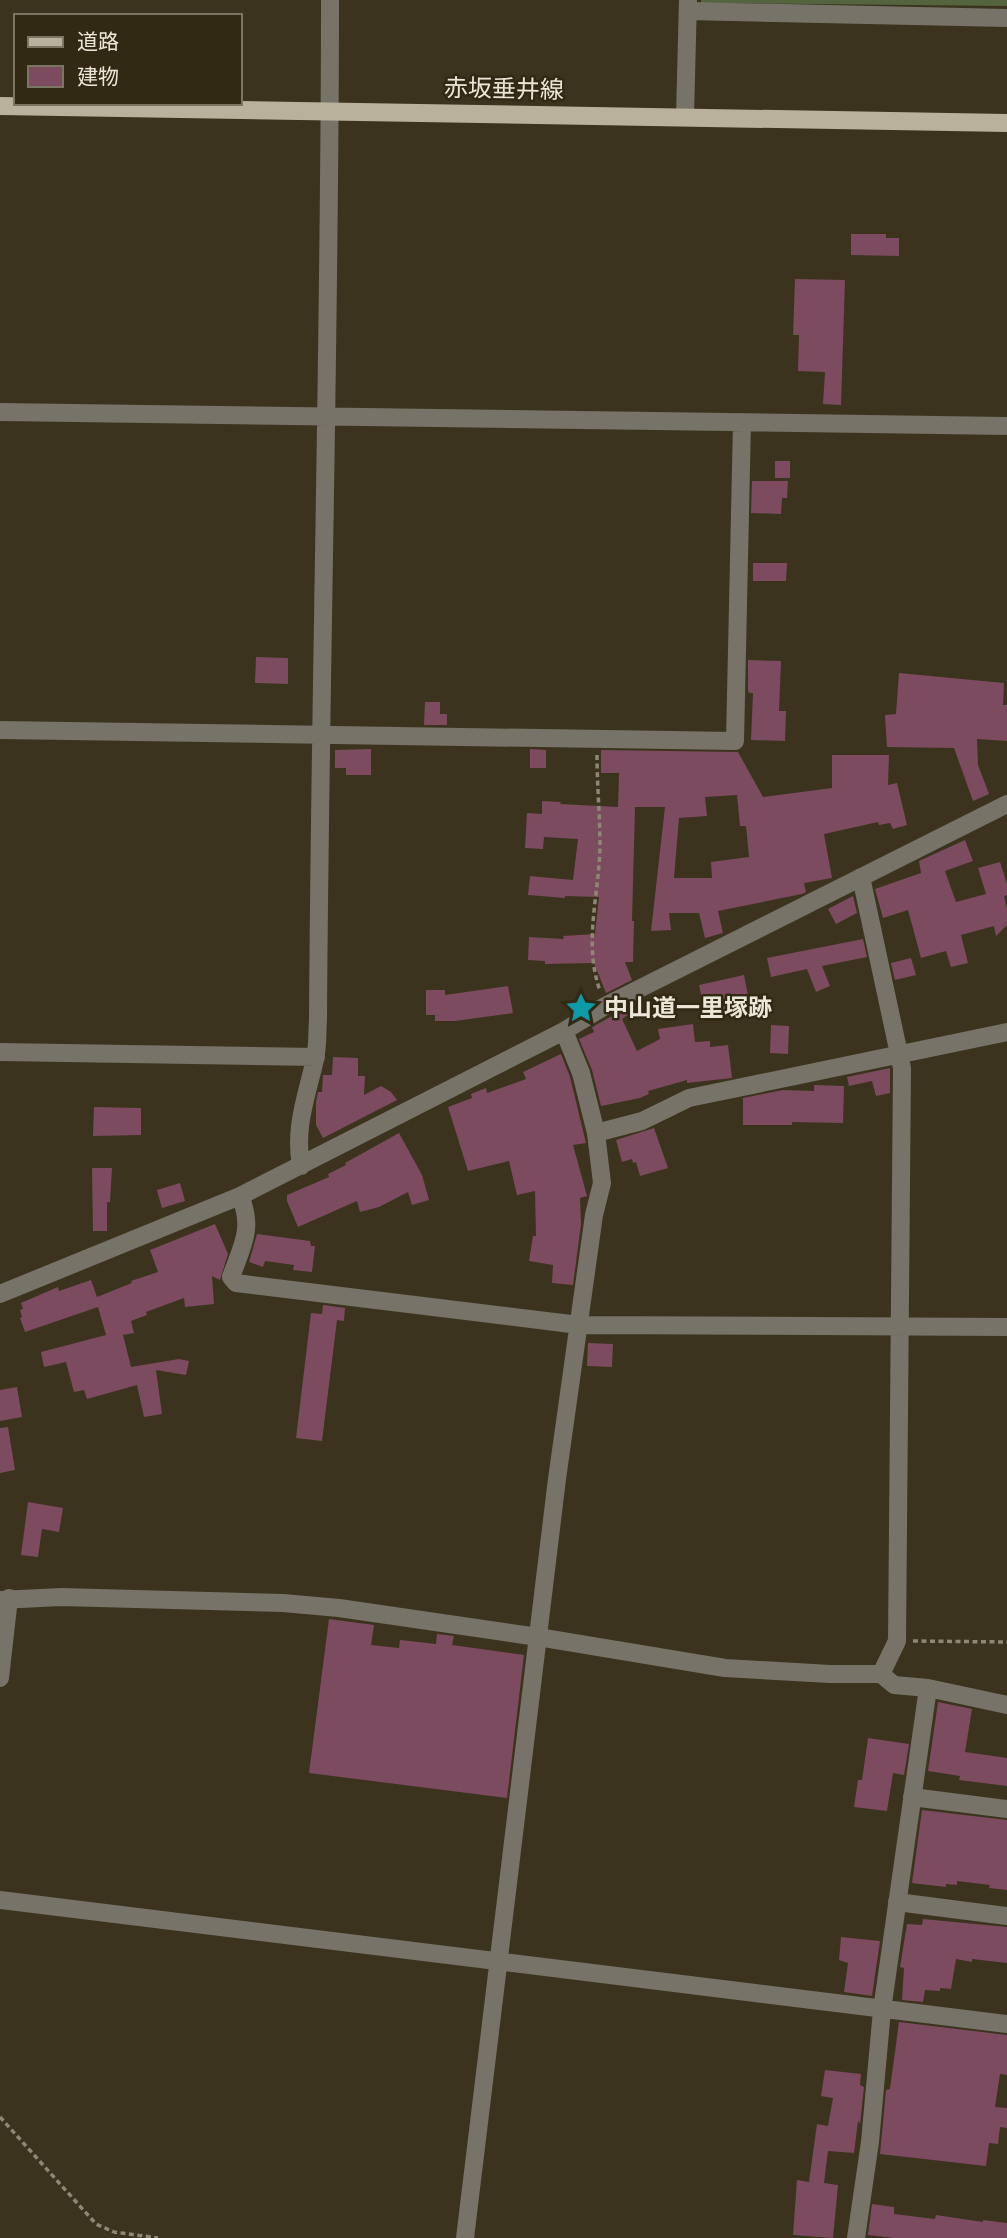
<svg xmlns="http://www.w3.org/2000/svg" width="1007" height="2238" font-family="'Sofia Sans Condensed','Noto Sans JP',sans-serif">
<rect width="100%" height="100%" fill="#3b331d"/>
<path fill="#53643f" d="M701,0H1007V6L701,3Z"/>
<path fill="#7c4b5f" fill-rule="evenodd" d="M851,234H886V238H899V256L851,255Z
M795,279L845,280L841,405L823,404L825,372L798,371L799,335H793Z
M775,461H790V478H775Z
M752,481H788L787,498H782L781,514L751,513Z
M753,563H787L786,581H753Z
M256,657L288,658V684L255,683Z
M748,660L781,661L779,711H786L785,741L751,740L753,693H749L748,690Z
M899,673L1004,683L1003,705H1007V741L977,739L978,765L989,794L973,801L954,748L887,747L885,715L896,714Z
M425,702H440V714H447V725H424Z
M371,749V775H346V768H335V750Z
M530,749L546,750V768H530Z
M601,750L738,752L763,797L832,788V755H889L888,785L897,783L907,825L893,829L890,823L879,825L878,822L824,834L832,878L804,883L806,892L802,894L718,911L723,933L705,938L699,913H669L671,930L651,931L665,807H635L632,921H634L633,962H625L632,980L606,993L594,963L545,964V961L528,960L529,937L564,939L563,936L595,934L599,897L565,896V898L528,895L530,876L573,880L578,839L544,837L543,849L525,848L527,813L542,814V801L561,802L560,804L618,807L619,773H601ZM737,795L740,826H746L749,857L711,862L712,878H674L679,818L707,816L705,797Z
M965,840L973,861L945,871L956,902L986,894L978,868L1000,862L1007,884V895L1004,896L1007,909V925L996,936L994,926L961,935L968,963L951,967L946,951L921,958L908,910L883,918L875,889L921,873L919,861Z
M853,896L857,913L836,924L828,909Z
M863,939L867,957L822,966L830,986L816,992L807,969L771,977L767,958Z
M911,958L916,975L895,980L891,963Z
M744,975L750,1005L719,1012V1009L705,1013L699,985Z
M508,986L513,1013L455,1021H435V1015H426V990H445V995Z
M627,1008L630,1013L622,1019L637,1051L660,1039L658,1029L693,1024L695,1042L710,1041V1047L728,1045L732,1078L687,1083V1080L648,1091L649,1094L640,1098L601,1106L592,1070L579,1039L594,1032L592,1027Z
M771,1025L789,1026L788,1054L770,1053Z
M561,1054L570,1077L586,1143L573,1145L587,1196L580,1198L581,1224L573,1285L552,1283L553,1265L529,1261L533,1236H536L535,1191L517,1195L509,1161L468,1171L448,1107L472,1098L471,1094L486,1088L487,1093L526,1079L523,1072Z
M333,1057L358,1058V1076H365L364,1095L381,1086L391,1092L397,1100L323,1138L316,1125V1102L318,1092H322L323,1075H332Z
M890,1068V1093L876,1096L872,1081L849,1086L847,1077Z
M814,1085L844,1086L843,1123L792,1122V1125H743V1098L783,1090L814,1091Z
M94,1107L141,1108V1135L93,1136Z
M654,1128L668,1168L640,1176L636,1162L633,1163L632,1159L622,1162L616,1140Z
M399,1133L422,1175L429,1200L412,1205L408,1192L379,1207L360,1212L357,1201L298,1227L287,1201V1195L329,1177L328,1174L346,1165L345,1163Z
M92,1168H112L110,1202H107V1231H93Z
M180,1183L185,1201L162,1208L157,1190Z
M215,1224L228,1254L220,1280L212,1276L214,1304L185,1307L184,1298L146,1312L147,1315L131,1321L134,1333L123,1335L131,1367L179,1359L189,1361L186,1375L156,1370L162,1414L144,1417L137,1385L87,1399L84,1390L74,1392L66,1362L44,1367L41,1352L106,1335L98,1307L25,1332L20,1318L22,1317L20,1310L23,1309L21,1303L58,1287L59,1291L91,1280L97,1297L132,1283L131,1281L158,1272L150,1250Z
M257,1234L310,1241L311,1246H315L312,1272L293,1270L294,1265L265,1261L263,1267L249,1262Z
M323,1305L345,1308L344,1321L337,1320L322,1441L296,1438L311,1313L322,1314Z
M588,1343L613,1344L612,1367L587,1366Z
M17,1387L22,1417L0,1421V1390Z
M8,1427L15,1470L0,1473V1428Z
M28,1502L63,1508L59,1532L42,1529L38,1557L21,1555Z
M329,1619L374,1625L371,1645L399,1648L400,1640L436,1644L437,1634L454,1636L452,1645L524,1655L507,1798L309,1773Z
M938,1702L972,1709L965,1752L1007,1758V1786L959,1780L960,1776L928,1771Z
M868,1738L909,1744L904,1775L893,1773L887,1811L854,1807L858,1780H862Z
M922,1810L1007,1820V1890L989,1888L990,1885L957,1881V1885L946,1884V1887L912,1883Z
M923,1919L1007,1927V1963L972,1959V1962L956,1959L951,1989L940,1988V1991L925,1990L923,2002L902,2000L904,1968L900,1967L907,1924L922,1925Z
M841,1937L880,1941L872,1996L844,1992L848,1963L839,1960Z
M899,2022L1007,2035V2075L1000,2074L995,2107L1007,2108V2128L1000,2127L998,2144L989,2143L986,2166L880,2154L886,2090L890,2089Z
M825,2070L861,2074L860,2085L864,2087L860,2124L858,2121L854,2153L828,2151L824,2183L838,2185L833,2238L793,2235L797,2180L809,2182L817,2124L828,2126L833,2098L821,2096Z
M872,2204L894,2207V2214L935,2219L936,2215L983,2222V2220L1007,2223V2238H894L868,2235Z"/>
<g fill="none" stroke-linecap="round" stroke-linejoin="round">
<path stroke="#8e8775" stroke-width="3.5" stroke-dasharray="5 3.5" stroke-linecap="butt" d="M597,755C597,786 600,816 600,847C599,896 583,942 600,991
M913,1641L1007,1642
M0,2117L96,2224L114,2232L158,2238"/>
<path stroke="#777368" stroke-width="18" d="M688,11L1007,18
M685,116L688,0
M0,412L1007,426
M0,730L735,741L742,422
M861,877L902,1068L897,1641L881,1674
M0,1052L316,1057
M596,1133L642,1121L689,1098L1007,1032
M301,1166C294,1126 307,1096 315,1059C318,1046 317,1033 318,1020C320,680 330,340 330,0
M240,1196C254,1228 242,1246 231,1277L236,1283L579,1325L1007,1327
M0,1294L240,1196L564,1031L605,1006L1007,804
M0,1600L61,1597L283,1603L339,1608L538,1637L725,1668L830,1674H881L894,1685L928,1688L1007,1705
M0,1678L9,1598
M912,1797L1007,1809
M0,1900L1007,2024
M897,1902L1007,1916
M465,2238L557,1479L594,1215L602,1183L596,1133L581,1073L564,1031
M856,2238L870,2142L882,2010L928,1688"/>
<path stroke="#b9b19b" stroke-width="18" d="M0,106L1007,123"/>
</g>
<defs>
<symbol id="sight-bare" viewBox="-9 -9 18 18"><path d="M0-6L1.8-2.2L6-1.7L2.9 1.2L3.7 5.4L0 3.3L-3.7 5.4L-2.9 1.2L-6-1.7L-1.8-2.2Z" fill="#0f9aa8" stroke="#312913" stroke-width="2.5" paint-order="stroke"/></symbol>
</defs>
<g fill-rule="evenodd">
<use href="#sight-bare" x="559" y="986" width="44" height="44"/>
</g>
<g text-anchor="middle" stroke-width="5" stroke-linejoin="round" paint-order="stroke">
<g font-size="24" fill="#ebe6d8" stroke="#312913">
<text transform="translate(504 89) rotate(1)" y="8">赤坂垂井線</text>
</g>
<g font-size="24" font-weight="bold" fill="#ebe6d8" stroke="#312913" text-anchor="start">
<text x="604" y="1016">中山道一里塚跡</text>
</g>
</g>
<rect x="14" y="14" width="228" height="91" fill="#312913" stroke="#7b7562" stroke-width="2"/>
<rect x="28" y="37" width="35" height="10" fill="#b9b19b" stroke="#7b7562" stroke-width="2"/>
<text x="77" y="49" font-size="21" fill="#ebe6d8">道路</text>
<rect x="28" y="66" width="35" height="21" fill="#7c4b5f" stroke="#7b7562" stroke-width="2"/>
<text x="77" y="84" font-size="21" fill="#ebe6d8">建物</text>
</svg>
